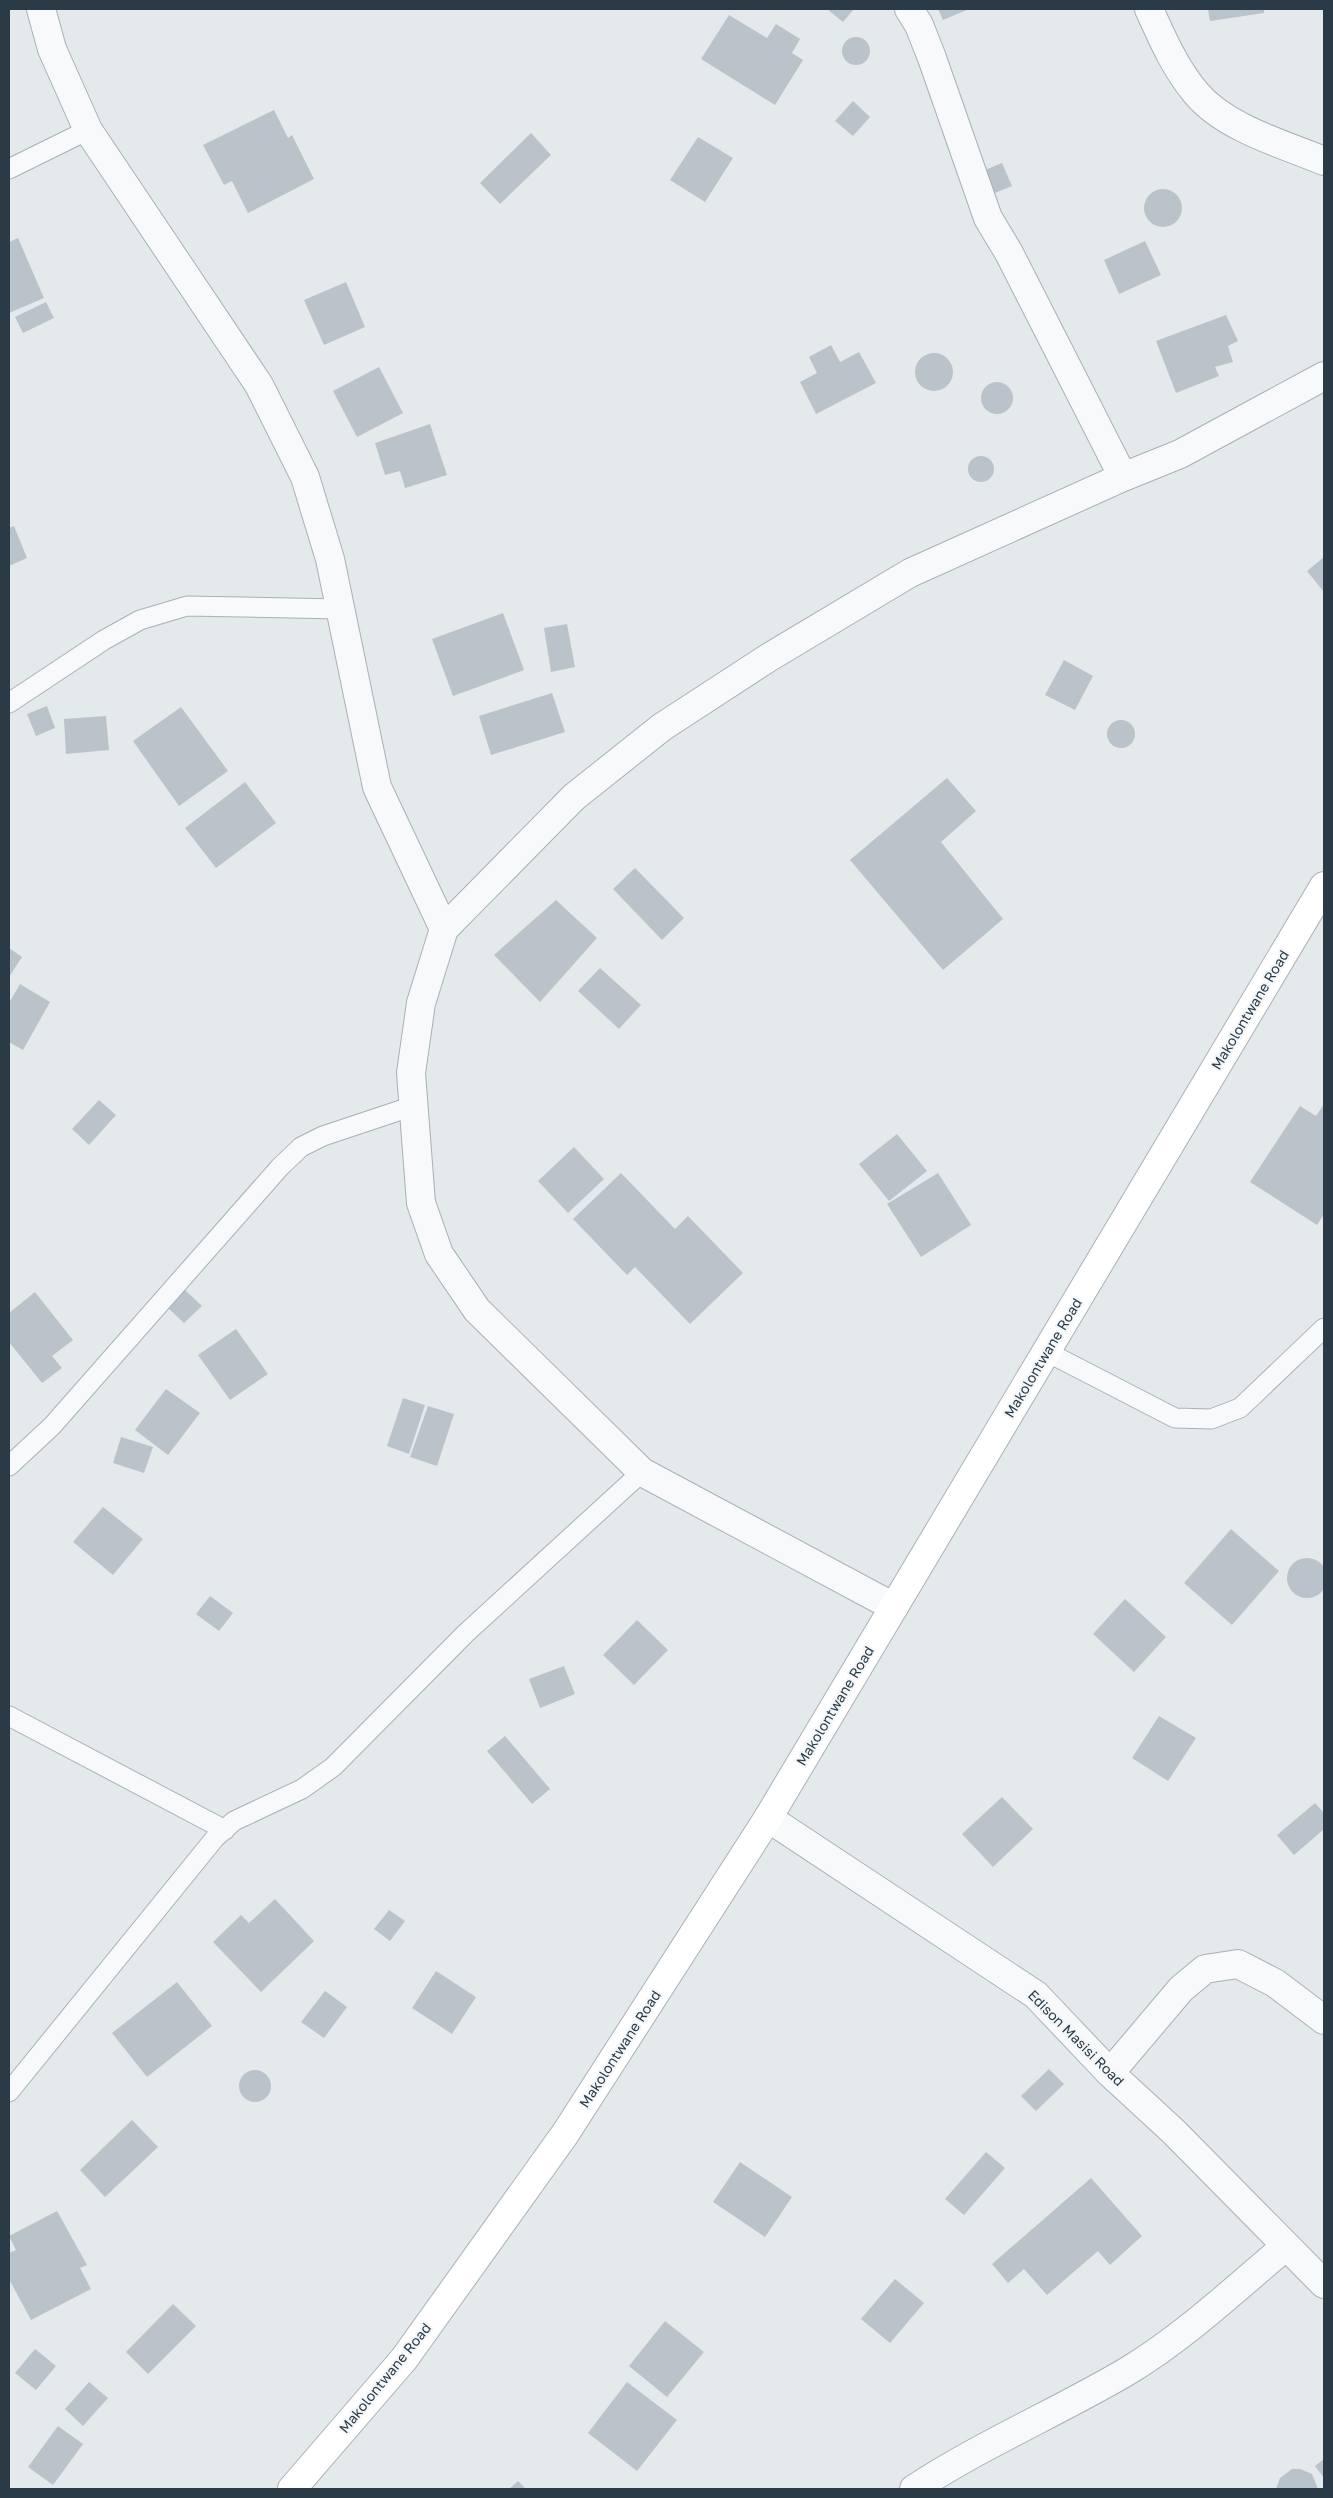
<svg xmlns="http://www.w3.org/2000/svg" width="1333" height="2498" font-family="'Golos Text',sans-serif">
<rect width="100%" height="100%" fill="#e4e9ec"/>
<path fill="#bac3ca" d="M827,9H854L843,22Z
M938,9H969L943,20Z
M1208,9H1264V13L1210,21Z
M729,15L767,38L776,24L800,39L792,53L803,60L775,105L701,59Z
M842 51a14 14 0 1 1 28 0a14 14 0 1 1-28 0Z
M853,101L870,117L853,136L835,121Z
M274,110L288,138L292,135L314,179L248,213L232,181L224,185L203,145Z
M531,133L551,155L500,204L480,183Z
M698,137L733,158L705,202L670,180Z
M1002,163L1012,186L995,193L985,170Z
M1144 208a19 19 0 1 1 38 0a19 19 0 1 1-38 0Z
M18,238L44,298L9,313V242Z
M1145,241L1161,275L1119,294L1104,260Z
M346,282L365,327L324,345L304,300Z
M46,302L54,318L23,333L15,317Z
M1226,315L1238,341L1228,346L1233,362L1215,367L1219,376L1176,393L1156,341Z
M831,345L840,362L859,352L876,383L816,414L800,382L817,373L809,357Z
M915 372a19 19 0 1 1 38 0a19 19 0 1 1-38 0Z
M379,367L403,413L357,437L333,391Z
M981 398a16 16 0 1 1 32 0a16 16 0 1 1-32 0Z
M430,424L447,475L405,488L400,471L385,475L375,443Z
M968 469a13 13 0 1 1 26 0a13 13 0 1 1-26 0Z
M14,526L27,558L9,566V528Z
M1324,557V592L1307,571Z
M503,613L524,670L453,696L432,639Z
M567,624L575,667L551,672L544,628Z
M1064,660L1093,676L1075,710L1045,695Z
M552,693L565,732L491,755L479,716Z
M47,706L55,728L36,736L27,714Z
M181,707L228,771L179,806L133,741Z
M106,716L109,750L66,754L64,719Z
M1107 734a14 14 0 1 1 28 0a14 14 0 1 1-28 0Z
M947,778L976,811L941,842L1003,919L943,970L850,860Z
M245,782L276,823L216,868L185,828Z
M635,868L684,918L662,940L613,889Z
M556,900L597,938L540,1002L494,955Z
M9,948L22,957L9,977Z
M600,968L641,1005L619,1029L578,991Z
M20,984L50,1002L23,1050L9,1042V1003Z
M99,1100L116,1115L89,1145L72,1129Z
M1324,1104V1214L1317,1225L1250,1182L1300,1106L1316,1116Z
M897,1134L927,1171L889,1201L859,1164Z
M574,1147L604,1179L568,1213L538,1181Z
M621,1173L675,1229L688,1216L743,1273L690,1324L635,1267L627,1275L573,1219Z
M938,1173L971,1225L921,1257L887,1204Z
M185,1290L202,1306L184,1323L168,1308Z
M35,1292L73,1340L52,1356L62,1368L42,1383L9,1342V1313Z
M236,1329L268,1374L230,1400L198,1355Z
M166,1389L200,1413L168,1455L135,1430Z
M403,1398L425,1405L409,1454L387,1446Z
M428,1406L454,1414L437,1466L410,1457Z
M121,1437L153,1447L144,1473L113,1463Z
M103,1507L143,1539L113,1575L73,1542Z
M1231,1529L1279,1571L1232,1625L1184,1583Z
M1287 1578a20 20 0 1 1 40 0a20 20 0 1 1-40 0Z
M210,1596L233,1613L219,1631L196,1614Z
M1125,1599L1166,1637L1134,1672L1093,1634Z
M637,1620L668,1650L634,1685L603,1655Z
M564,1666L575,1694L540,1708L529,1679Z
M1159,1716L1196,1738L1168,1781L1132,1758Z
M505,1736L550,1789L532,1804L487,1751Z
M1002,1797L1033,1829L993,1867L962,1834Z
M1315,1803L1324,1813V1829L1294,1855L1277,1835Z
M275,1899L314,1941L261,1992L213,1942L241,1915L249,1923Z
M389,1910L405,1921L390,1941L374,1929Z
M436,1971L476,1997L452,2034L412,2008Z
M177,1982L212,2026L147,2077L112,2033Z
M325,1991L347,2007L324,2038L301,2022Z
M1049,2069L1064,2084L1036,2111L1021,2096Z
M239 2086a16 16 0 1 1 32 0a16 16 0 1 1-32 0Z
M132,2120L158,2147L105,2197L80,2170Z
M986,2152L1005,2168L964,2215L945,2199Z
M740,2162L792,2197L765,2237L713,2202Z
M1091,2178L1142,2236L1110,2265L1098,2251L1047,2295L1024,2269L1008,2283L992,2264Z
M57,2211L87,2265L80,2268L91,2289L31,2320L9,2279V2253L16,2250L9,2236Z
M895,2279L924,2303L890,2343L861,2319Z
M173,2304L196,2326L148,2374L126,2352Z
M665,2321L704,2352L667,2397L629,2366Z
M35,2349L56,2366L36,2390L15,2373Z
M89,2382L108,2398L83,2426L65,2409Z
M627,2382L677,2420L637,2471L588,2433Z
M58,2426L83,2444L53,2485L28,2467Z
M1324,2459V2478L1315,2466Z
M1292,2469H1300L1312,2474L1318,2489H1276L1280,2478Z
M518,2481L526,2489H509Z"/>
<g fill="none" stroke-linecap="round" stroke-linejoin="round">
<defs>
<path id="lane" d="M9,169L88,130
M9,703L104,640L140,620L187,606L340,609
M1047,1352L1175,1418L1211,1419L1240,1408L1324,1328
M9,1466L52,1426L280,1167L301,1147L323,1136L413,1106
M9,1716L225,1830
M9,2092L215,1838L234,1821L302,1789L333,1767L466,1633L642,1472"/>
<path id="street" d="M41,9L52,49L88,130L259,385L305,477L330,559L377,787L444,929
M909,9L919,25L932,58L988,218L1009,253L1123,477
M1149,9C1162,38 1175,68 1196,93C1225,128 1283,144 1324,161
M894,1607L642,1472L477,1310L439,1254L421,1203L411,1073L421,1003L444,929L574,797L662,727L768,658L910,573L1123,477L1180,454L1324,376
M768,1818L1036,1995L1110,2073L1174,2132L1324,2284
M1110,2073L1181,1989L1205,1969L1238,1964L1275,1983L1324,2020
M914,2489C981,2445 1056,2413 1126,2372C1184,2337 1234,2290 1286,2246"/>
<path id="secondary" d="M292,2489L404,2359L565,2134L768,1818L1324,886"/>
</defs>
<use href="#lane" stroke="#a8b1b7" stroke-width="21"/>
<use href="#street" stroke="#a8b1b7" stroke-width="30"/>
<use href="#secondary" stroke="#a8b1b7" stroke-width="30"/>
<use href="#lane" stroke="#f7f9fa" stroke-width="19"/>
<use href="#street" stroke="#f7f9fa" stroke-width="28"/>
<use href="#secondary" stroke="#fff" stroke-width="28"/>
</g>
<g text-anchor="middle" stroke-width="4.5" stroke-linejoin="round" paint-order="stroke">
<g font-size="14" fill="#2a3a46" stroke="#f4f7f9">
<text transform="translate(1250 1010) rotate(-59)" y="5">Makolontwane Road</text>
<text transform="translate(1043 1358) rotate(-59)" y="5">Makolontwane Road</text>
<text transform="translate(835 1706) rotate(-59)" y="5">Makolontwane Road</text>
<text transform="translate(1076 2038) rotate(45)" y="5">Edison Masisi Road</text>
<text transform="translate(620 2049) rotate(-57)" y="5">Makolontwane Road</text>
<text transform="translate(385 2378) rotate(-51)" y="5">Makolontwane Road</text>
</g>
</g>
<rect width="1333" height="2498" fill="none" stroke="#2a3a46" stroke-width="20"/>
</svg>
